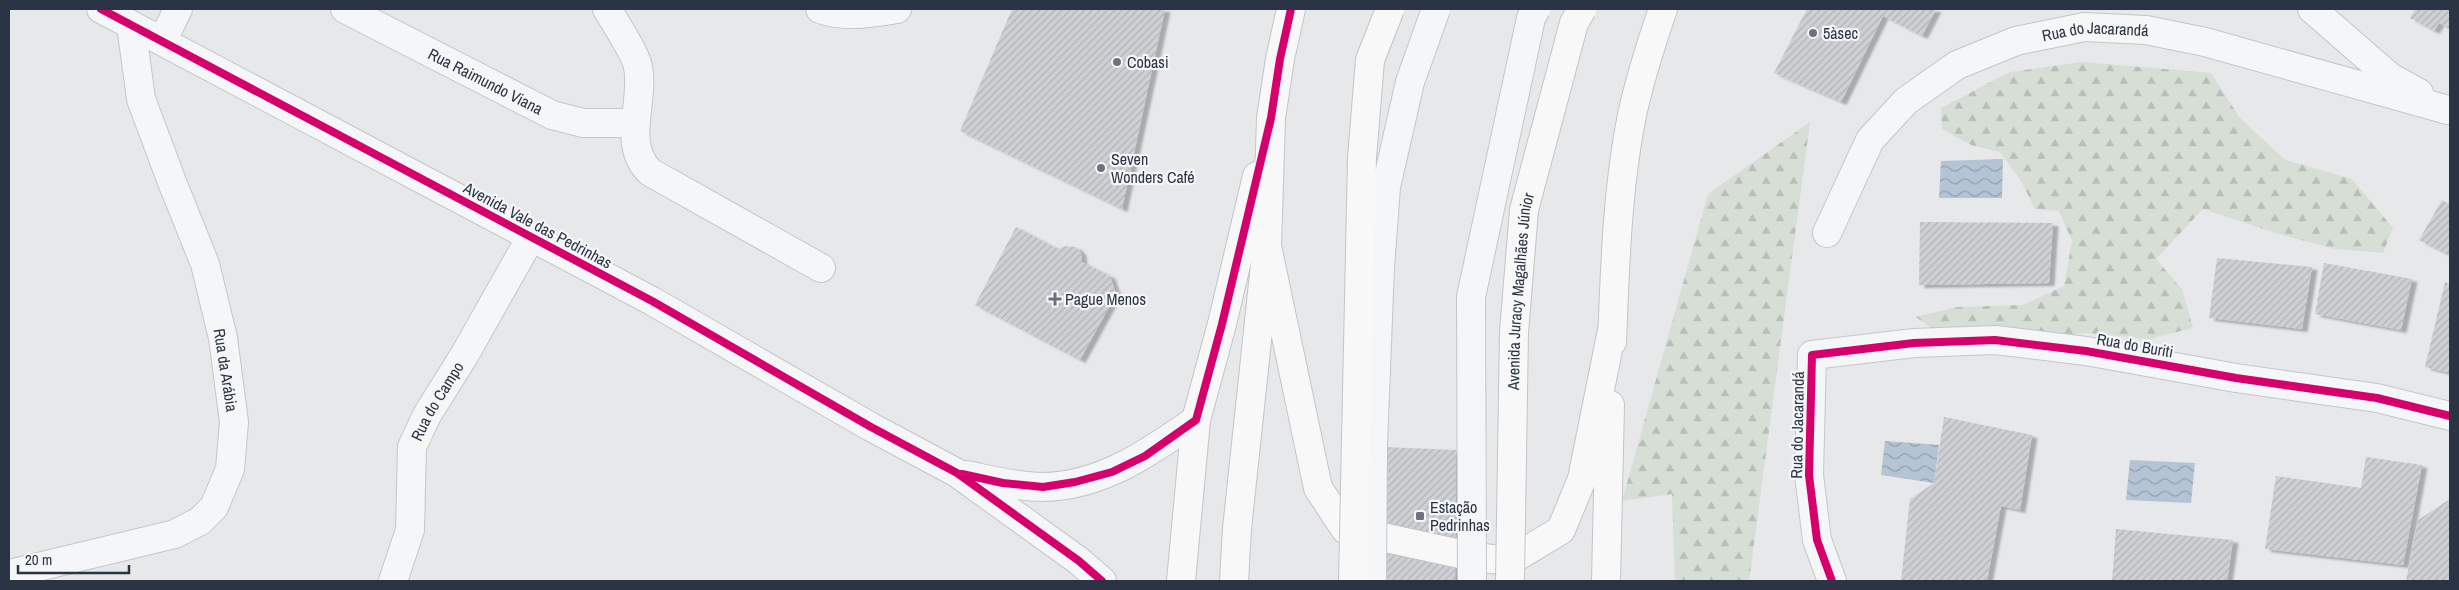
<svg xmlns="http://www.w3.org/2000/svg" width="2459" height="590" font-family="'Archivo Narrow',sans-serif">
<defs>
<pattern id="forest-firs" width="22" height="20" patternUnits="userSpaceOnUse" patternTransform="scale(1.25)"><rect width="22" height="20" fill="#d6ded6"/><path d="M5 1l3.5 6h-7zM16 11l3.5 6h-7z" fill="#b8bfb9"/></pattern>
<pattern id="water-waves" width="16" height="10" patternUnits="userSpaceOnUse" patternTransform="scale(1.25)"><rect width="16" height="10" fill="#b4c4d5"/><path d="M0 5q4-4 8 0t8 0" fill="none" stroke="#93a0af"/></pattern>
<pattern id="building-hatch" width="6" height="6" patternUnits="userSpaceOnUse" patternTransform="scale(1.25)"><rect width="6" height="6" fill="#ced0d3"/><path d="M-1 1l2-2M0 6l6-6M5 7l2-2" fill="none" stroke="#b1b3b6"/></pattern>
<filter id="shadow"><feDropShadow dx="5.5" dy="3" stdDeviation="1" flood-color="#0004"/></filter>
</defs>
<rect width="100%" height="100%" fill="#e6e8ea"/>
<path fill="url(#forest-firs)" d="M2082,62L2211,73L2240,118L2285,160L2352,179L2393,228L2383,253L2335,249L2279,234L2203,209L2156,259L2182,289L2193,328L2149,339L2087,333L2039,338L1939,334L1916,317L1957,307L2023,305L2064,286L2072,241L2059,211L2035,209L2021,181L2000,152L1971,145L1942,129L1941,108L2010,72Z
M1810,122L1749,581H1675L1672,494L1622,501L1708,194Z"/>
<path fill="url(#water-waves)" d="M2003,159L2002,198H1939L1941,161Z
M1885,441L1939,445L1934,483L1881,475Z
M2130,460L2195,463L2191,503L2126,500Z"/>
<path fill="url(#building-hatch)" filter="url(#shadow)" d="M1012,9H1165L1122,209L960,131Z
M1807,9H1936L1922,36L1883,16L1841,102L1774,73Z
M2415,9H2450V29L2439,23L2434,31L2410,18Z
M2442,200L2450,205V256L2419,240Z
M1920,222L2053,223L2049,283L1919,285Z
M1016,227L1058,249L1066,246L1076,247L1081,253L1082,262L1110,276L1116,294L1080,360L975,305Z
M2217,258L2312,267L2302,329L2209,318Z
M2324,263L2412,279L2401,330L2315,314Z
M2445,282L2450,284V373L2425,367Z
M1944,417L2032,435L2020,510L2001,506L1987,581H1901L1910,499L1934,483Z
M1384,447L1456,450L1455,581H1384Z
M2366,457L2422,465L2403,565L2265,549L2276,476L2361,488Z
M2450,499V581H2406L2418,520Z
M2116,529L2233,540L2227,581H2112Z"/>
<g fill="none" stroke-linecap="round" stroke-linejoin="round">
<defs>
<g id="minor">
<path d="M101,9L652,301L871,427L957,473L1079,561L1102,581"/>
<path id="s1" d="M345,9L552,115L583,123H634"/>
<path d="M607,9C615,23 636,54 638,67C645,101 621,144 650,172L821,268"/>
<path d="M820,9C845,18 871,13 897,9"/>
<path d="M2312,9L2390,77L2419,93"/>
<path d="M163,40L178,9"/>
<path id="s2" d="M1827,233L1870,140L1906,101L1957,65L2016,41L2084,27L2146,30L2205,42L2448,110"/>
<path d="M966,475C991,480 1017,487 1042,487C1101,487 1150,452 1196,420"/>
<path d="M9,574L175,534L200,521L214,507L230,469L234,422L223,338L205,264L172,182L141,99L131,25"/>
<path id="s3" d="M393,581L410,530L412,447L427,415L465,354L531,237"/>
<path d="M1832,581L1817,540L1809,475L1812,355L1914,343L1995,340L2086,351L2236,378L2377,398L2450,416"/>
</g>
<path id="major" d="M1267,246L1318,488L1345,529L1474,557L1510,561L1561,530L1582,479L1613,325
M1612,342C1615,267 1617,189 1632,115C1640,78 1651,44 1663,9
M1181,581L1196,420L1222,324L1257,176
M1234,581L1237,529L1267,246L1271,118L1280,59L1291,9
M1606,581L1610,405"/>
</defs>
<use href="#minor" stroke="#c4c6c8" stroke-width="30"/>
<use href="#major" stroke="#c2c5c8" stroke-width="30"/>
<use href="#minor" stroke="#f5f6f7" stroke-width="28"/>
<use href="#major" stroke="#f8f8f8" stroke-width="28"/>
<defs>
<path id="minor-bridge" d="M1372,581L1373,445L1380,267L1386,187L1410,82L1436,9
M1472,581L1471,297L1531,18L1536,9"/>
<g id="major-bridge">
<path d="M1353,581L1362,158L1370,60L1390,9"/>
<path id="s4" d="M1510,581L1514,332L1524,210L1574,23L1582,9"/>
</g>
</defs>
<use href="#minor-bridge" stroke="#c4c6c8" stroke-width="30" stroke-linecap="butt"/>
<use href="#major-bridge" stroke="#c2c5c8" stroke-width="30" stroke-linecap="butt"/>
<use href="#minor-bridge" stroke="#f5f6f7" stroke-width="28"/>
<use href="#major-bridge" stroke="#f8f8f8" stroke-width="28"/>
<defs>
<path id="cycleway" d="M101,9L652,301L871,427L957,473L1079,561L1102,581
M962,474L1003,483L1043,487L1075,482L1112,472L1145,456L1196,420L1222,324L1271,118L1280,59L1291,9
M1832,581L1817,540L1809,475L1812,355L1914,343L1995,340L2086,351L2236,378L2377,398L2450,416"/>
</defs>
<use href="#cycleway" stroke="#f4f6f9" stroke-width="11"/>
<use href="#cycleway" stroke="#d6006c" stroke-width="8"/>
</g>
<g fill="#6c737f" stroke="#f4f6f9" stroke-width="2">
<circle cx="1813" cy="33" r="5"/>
<circle cx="1117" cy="62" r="5"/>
<circle cx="1101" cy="168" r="5"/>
<path d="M1052.5 291.5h5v5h5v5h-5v5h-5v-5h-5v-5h5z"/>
<rect x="1415" y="511" width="10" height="10" rx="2.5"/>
</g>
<g text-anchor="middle" stroke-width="4.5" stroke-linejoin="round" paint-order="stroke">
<g font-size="16" fill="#2b3445" stroke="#f4f6f9" text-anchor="start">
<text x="1823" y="39">5àsec</text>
<text x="1127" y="68">Cobasi</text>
<text x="1111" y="165">Seven<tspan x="1111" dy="18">Wonders Café</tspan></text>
<text x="1065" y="305">Pague Menos</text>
<text x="1430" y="513">Estação<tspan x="1430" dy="18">Pedrinhas</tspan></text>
</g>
<g font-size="16" fill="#2b3445" stroke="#f4f6f9">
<text dy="6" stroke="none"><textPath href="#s2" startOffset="362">Rua do Jacarandá</textPath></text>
<text dy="6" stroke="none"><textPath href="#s1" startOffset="158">Rua Raimundo Viana</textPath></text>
<text transform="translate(538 225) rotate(28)" y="6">Avenida Vale das Pedrinhas</text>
<text dy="6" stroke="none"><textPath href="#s4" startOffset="290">Avenida Juracy Magalhães Júnior</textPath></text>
<text transform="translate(2135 345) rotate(10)" y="6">Rua do Buriti</text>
<text transform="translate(226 370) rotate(81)" y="6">Rua da Arábia</text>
<text dy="6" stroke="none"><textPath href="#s3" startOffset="189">Rua do Campo</textPath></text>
<text transform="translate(1797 425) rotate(-89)" y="6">Rua do Jacarandá</text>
</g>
</g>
<rect width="2459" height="590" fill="none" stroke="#2b3445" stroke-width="20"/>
<path d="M18 565v8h111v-8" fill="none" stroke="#2b3445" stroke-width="2.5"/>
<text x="25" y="565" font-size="15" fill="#2b3445" stroke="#f4f6f9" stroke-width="4" paint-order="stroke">20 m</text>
</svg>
